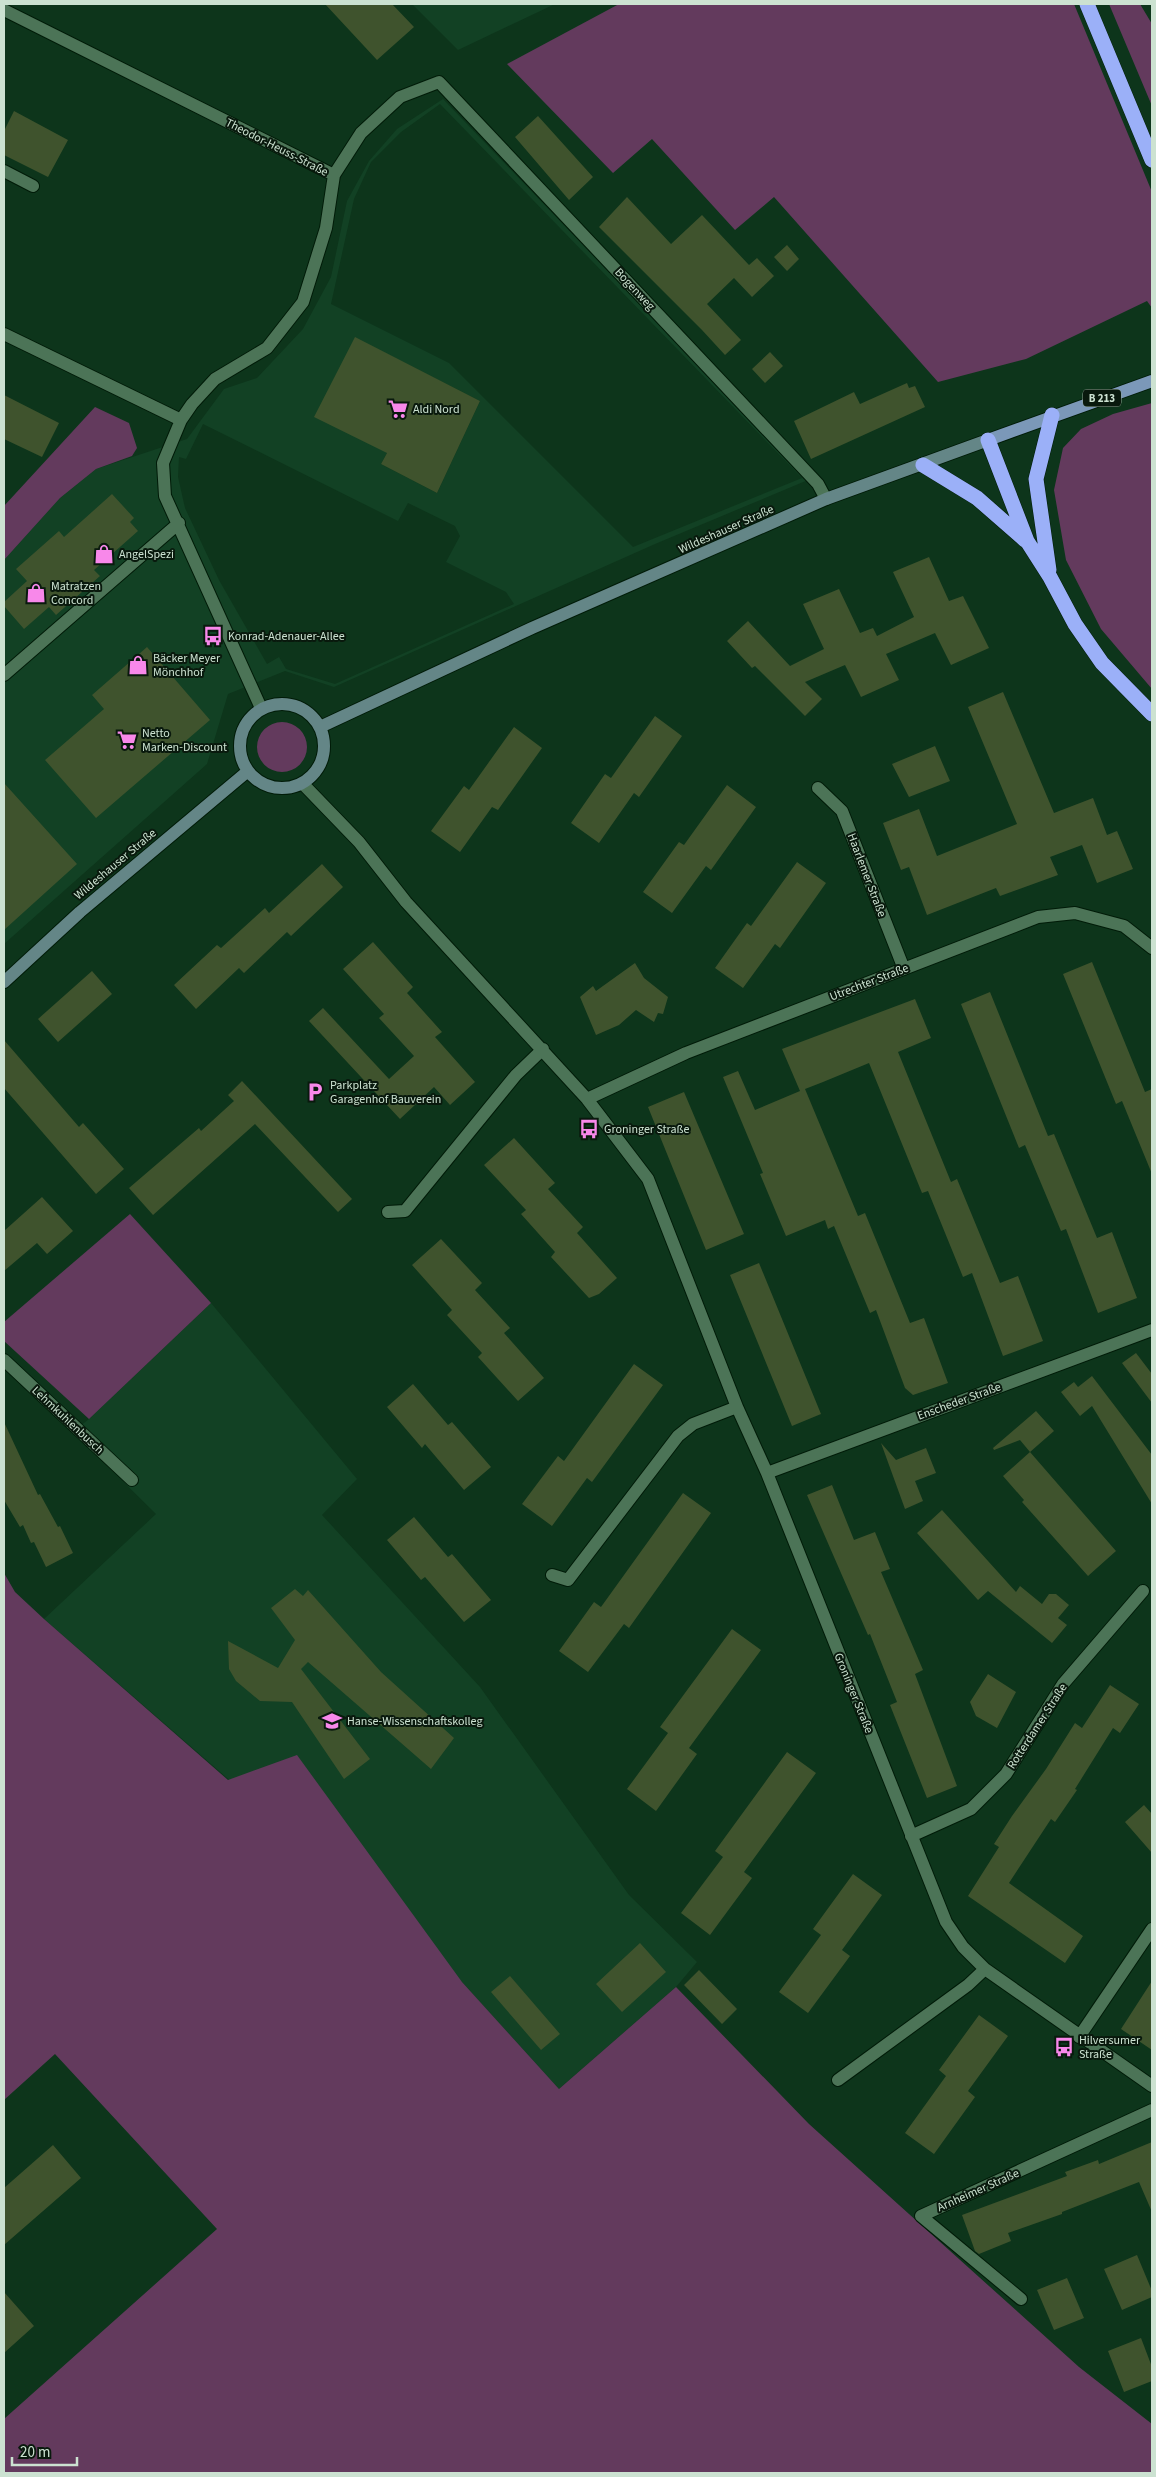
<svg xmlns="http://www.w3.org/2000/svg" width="1156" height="2477" font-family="'Source Sans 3',sans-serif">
<rect width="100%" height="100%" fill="#0d351b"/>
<path fill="#124124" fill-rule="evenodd" d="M412,4H555L458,50Z
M443,99L808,480L655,544L334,687L285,671L228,694L207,764L4,944V560L60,498L96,469L187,439L224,389L257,378L303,329L331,277L347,201L369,161L397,129ZM440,104L802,478L633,547L449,363L331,304L354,199L371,162L401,132ZM355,338L480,401L437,493L381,464L387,453ZM203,424L398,521L408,503L455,526L460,536L446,562L506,592L514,604L335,684L286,669L279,657L267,664L219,580L185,508L178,477L179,457L186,459Z
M211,1303L357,1479L322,1515L480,1687L629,1895L697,1962L676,1987L559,2089L462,1982L44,1619L156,1514L73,1432L89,1419Z"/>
<path fill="#633a5d" d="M619,4H1074L1152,192V308L1147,301L1026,359L938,382L774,197L735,230L652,139L613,173L507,64Z
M1109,4H1140L1152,24V106Z
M1152,403V689L1101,629L1066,560L1054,490L1063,448L1081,429L1113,414Z
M95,407L129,423L137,448L132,456L96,469L60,498L4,560V506Z
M257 747a25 25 0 1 1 50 0a25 25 0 1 1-50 0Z
M130,1214L211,1303L89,1419L4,1341V1322Z
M4,1573L15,1592L44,1619L228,1780L297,1755L462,1982L559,2089L676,1987L809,2124L1079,2367L1152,2424V2473H4V2419L217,2229L55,2054L4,2100Z"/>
<path fill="#3f532d" d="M325,4H392L414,27L377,60Z
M14,111L68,140L48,177L4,155V131Z
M538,116L593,177L569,200L515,137Z
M627,197L671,244L702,215L749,265L757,258L774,276L752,297L734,278L707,304L741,340L725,355L702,330L599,227Z
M787,245L799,259L787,271L774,257Z
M355,337L480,401L437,493L381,464L387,453L314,417Z
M770,352L783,366L765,383L752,369Z
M907,383L909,388L915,386L925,407L811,459L794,421L854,392L860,404Z
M4,395L59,423L42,457L4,439Z
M112,494L134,518L130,522L138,531L94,570L100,576L56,615L49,607L24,629L4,606V602L27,581L16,569L59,531L64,537Z
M929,557L949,601L963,596L989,648L951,665L935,633L886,654L899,680L861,697L845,665L805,682L822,699L805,716L755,666L752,668L727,641L748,621L790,666L824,649L803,604L839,589L860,633L873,628L877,636L914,617L893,572Z
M147,647L210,720L96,818L45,760L104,709L92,695Z
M1003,692L1054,813L1093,798L1107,835L1117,831L1133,869L1097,883L1082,845L1050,857L1058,875L1000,896L996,888L927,915L909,867L901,870L883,823L919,809L937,856L1017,824L968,707Z
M655,716L682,736L639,797L634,793L599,843L571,823L605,774L611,778Z
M514,727L542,748L498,810L492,807L460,852L431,831L464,786L469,790Z
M935,746L950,781L909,797L892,764Z
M4,783L77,864L4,930Z
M727,785L756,807L711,870L706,866L672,913L643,892L679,842L684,845Z
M797,862L826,883L780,948L775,944L743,988L715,968L747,923L751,926Z
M322,864L343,887L291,936L287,932L244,973L239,968L196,1009L174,985L217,945L221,948L265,908L269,913Z
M373,942L413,987L407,993L442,1032L435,1037L475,1082L450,1105L434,1087L400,1119L309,1021L323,1008L389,1079L414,1056L379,1018L384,1014L343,969Z
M1092,962L1145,1092L1152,1089V1174L1122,1101L1116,1104L1063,974Z
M635,963L644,978L668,997L663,1014L658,1013L654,1022L636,1010L619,1025L596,1035L580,997L593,986L596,991Z
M92,971L112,994L58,1042L38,1019Z
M990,992L1048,1136L1054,1134L1097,1238L1112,1232L1137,1298L1098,1313L1066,1229L1061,1231L1025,1145L1019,1148L961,1004Z
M915,999L931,1038L898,1052L951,1182L957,1179L1000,1283L1018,1276L1043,1341L1003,1356L972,1273L963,1277L928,1191L922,1193L869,1063L823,1082L805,1089L858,1216L865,1213L910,1323L924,1318L948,1383L913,1395L905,1388L876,1310L870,1313L834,1226L828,1229L825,1220L786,1236L760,1174L763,1173L723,1077L738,1071L755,1110L800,1091L782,1049Z
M4,1040L79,1127L83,1123L124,1169L96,1194L4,1088Z
M242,1081L352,1199L338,1212L255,1124L153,1215L129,1188L199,1128L201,1131L234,1101L228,1095Z
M684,1092L744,1234L706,1250L648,1107Z
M514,1138L555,1183L548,1189L583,1227L577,1233L617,1278L599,1294L589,1298L551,1257L555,1252L521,1214L526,1210L484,1165Z
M42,1197L73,1231L47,1254L37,1243L4,1271V1231Z
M441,1239L482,1283L475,1290L510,1328L504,1333L544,1378L518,1401L478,1357L482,1353L447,1315L452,1310L412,1265Z
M759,1263L821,1414L792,1426L730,1275Z
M1136,1353L1152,1374V1403L1122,1363Z
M634,1364L663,1385L592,1482L587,1478L552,1526L522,1504L558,1456L564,1461Z
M1092,1376L1152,1455V1504L1092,1406L1080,1416L1061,1392L1074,1382L1078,1387Z
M413,1384L448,1425L452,1422L491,1467L464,1490L425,1444L422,1448L387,1407Z
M1036,1411L1054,1431L1030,1452L1020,1440L994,1450L993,1448Z
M4,1422L38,1495L40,1494L58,1527L60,1526L73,1553L46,1567L34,1542L31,1543L23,1525L20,1527L4,1500Z
M881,1443L896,1460L926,1448L936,1473L915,1481L923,1501L905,1509Z
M1030,1452L1116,1551L1088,1576L1022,1502L1024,1500L1003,1476Z
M832,1485L854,1540L875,1532L890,1569L881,1572L923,1670L915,1674L957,1786L927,1798L890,1705L897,1702L870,1634L868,1635L807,1495Z
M683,1493L711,1513L629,1628L624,1624L588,1672L559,1651L594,1602L601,1607Z
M942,1510L1016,1592L1020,1586L1042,1604L1049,1594H1056L1069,1605L1058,1618L1067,1625L1052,1643L988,1591L978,1600L917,1533Z
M414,1517L448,1557L452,1554L491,1600L464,1622L425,1577L421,1580L387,1540Z
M295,1589L303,1596L308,1590L381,1672L454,1738L431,1769L308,1662L301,1669L370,1759L344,1779L292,1702L260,1701L236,1681L229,1669L228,1641L278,1668L295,1640L271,1608Z
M732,1629L761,1650L689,1748L697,1754L656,1811L627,1789L668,1733L660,1727Z
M988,1674L1016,1692L997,1728L976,1716L970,1702Z
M1110,1685L1139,1704L1120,1733L1113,1728L1075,1789L1077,1790L1055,1822L1051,1819L1009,1883L1083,1936L1065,1963L968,1896L999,1847L994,1844L1012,1816L1046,1769L1075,1723L1082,1728Z
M787,1752L816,1773L744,1872L752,1878L710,1935L681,1913L723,1857L715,1851Z
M1144,1805L1152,1814V1853L1125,1822Z
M853,1874L882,1895L842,1950L850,1956L808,2013L779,1992L821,1935L813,1929Z
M640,1943L666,1972L622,2012L596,1984Z
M699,1970L737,2009L722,2024L684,1985Z
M510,1976L560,2034L541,2050L491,1992Z
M1152,1981V2050L1121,2029Z
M979,2015L1008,2036L968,2091L975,2097L934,2154L905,2133L946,2076L939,2070Z
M1152,2142V2212L1139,2182L1062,2212V2214L1008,2233L1011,2241L979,2254L975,2251L962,2215L1067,2176L1065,2172L1098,2160L1099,2164Z
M53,2145L81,2178L4,2245V2188Z
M1137,2255L1152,2291V2297L1122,2310L1104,2269Z
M1067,2278L1084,2318L1054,2330L1037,2290Z
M4,2292L34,2326L4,2353Z
M1141,2338L1152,2367V2381L1124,2392L1108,2351Z"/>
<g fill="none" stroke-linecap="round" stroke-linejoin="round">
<defs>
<path id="minor" d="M4,10L334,175L326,228L303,302L267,348L215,379L192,404L181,420L163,463L165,496L261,708
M4,171L33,186
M334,175L361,133L400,97L439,82L818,484L826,499
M4,334L181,420
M4,675L179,523
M303,784L359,842L406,902L587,1099L648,1179L737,1407L767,1473L946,1922L963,1947L985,1969L1152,2086
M818,788L842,811L904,969
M587,1099L686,1053L1038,917L1075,913L1124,926L1152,948
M388,1212L405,1211L516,1075L543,1049
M4,1360L132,1480
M767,1473L1152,1330
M552,1575L568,1580L678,1436L693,1424L737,1407
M911,1836L971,1809L1006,1774L1063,1684L1143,1591
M1079,2037L1152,1929
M838,2080L968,1985L985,1969
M1021,2299L921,2216L1152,2110"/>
<path id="secondary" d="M240 746a42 42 0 1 1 84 0a42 42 0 1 1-84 0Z
M320,727L532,628L826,499L988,440
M4,982L80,912L248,771"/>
<path id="primary" d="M988,440L1152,381"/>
<path id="motorway" d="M1087,4L1152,160
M988,440L1027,541L1050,577L1075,624L1102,663L1152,714
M923,465L977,498L1025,540
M1049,570L1036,479L1052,415"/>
</defs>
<use href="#minor" stroke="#001b08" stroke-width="14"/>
<use href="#secondary" stroke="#001b08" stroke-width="14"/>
<use href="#primary" stroke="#001b08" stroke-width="14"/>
<use href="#motorway" stroke="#001b08" stroke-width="16"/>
<use href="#minor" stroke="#4c7457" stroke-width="12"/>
<use href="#secondary" stroke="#648687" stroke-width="12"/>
<use href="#primary" stroke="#7b98b8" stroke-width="12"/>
<use href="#motorway" stroke="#9bb0f8" stroke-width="15"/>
</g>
<defs>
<symbol id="supermarket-bare" viewBox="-9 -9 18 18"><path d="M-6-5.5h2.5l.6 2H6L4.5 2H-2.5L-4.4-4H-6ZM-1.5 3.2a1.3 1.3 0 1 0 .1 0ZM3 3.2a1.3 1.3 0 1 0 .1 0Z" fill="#f888ea" stroke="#09190d" stroke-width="2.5" paint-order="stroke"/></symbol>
<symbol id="shop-bare" viewBox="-9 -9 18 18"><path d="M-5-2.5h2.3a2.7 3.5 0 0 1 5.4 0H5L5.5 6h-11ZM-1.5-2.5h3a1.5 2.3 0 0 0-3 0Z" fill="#f888ea" stroke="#09190d" stroke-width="2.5" paint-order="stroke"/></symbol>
<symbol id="bus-bare" viewBox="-9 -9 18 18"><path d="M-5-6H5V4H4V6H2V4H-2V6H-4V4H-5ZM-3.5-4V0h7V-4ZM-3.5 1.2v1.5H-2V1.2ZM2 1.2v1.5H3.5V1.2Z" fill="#f888ea" stroke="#09190d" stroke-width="2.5" paint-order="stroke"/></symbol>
<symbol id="parking-bare" viewBox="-9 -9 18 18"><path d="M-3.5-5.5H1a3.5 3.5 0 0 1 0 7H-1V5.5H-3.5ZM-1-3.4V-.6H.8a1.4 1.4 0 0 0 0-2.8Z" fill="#f888ea" stroke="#09190d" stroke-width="2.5" paint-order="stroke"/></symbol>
<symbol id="university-bare" viewBox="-9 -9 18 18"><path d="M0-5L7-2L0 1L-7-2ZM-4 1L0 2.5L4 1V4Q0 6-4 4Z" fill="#f888ea" stroke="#09190d" stroke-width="2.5" paint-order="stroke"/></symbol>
</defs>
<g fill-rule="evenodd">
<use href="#supermarket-bare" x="384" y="395" width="28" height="28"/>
<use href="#shop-bare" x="90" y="540" width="28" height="28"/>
<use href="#shop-bare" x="22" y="579" width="28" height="28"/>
<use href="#bus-bare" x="199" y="622" width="28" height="28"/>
<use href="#shop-bare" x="124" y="651" width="28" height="28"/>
<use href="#supermarket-bare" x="113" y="726" width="28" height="28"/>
<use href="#parking-bare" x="301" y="1078" width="28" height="28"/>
<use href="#bus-bare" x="575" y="1115" width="28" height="28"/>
<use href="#university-bare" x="318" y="1707" width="28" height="28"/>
<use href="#bus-bare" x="1050" y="2033" width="28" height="28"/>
</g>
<g text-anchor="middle" stroke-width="4" stroke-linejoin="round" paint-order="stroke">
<rect fill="#09190d" stroke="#92a696" stroke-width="1" x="1083" y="389.5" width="38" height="17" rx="4"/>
<g font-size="11" font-weight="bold" fill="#cce2d1">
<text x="1102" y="402">B 213</text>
</g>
<g font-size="12" fill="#cce2d1" stroke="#09190d">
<text transform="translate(277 147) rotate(27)" y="4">Theodor-Heuss-Straße</text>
<text transform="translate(635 289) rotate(47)" y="4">Bogenweg</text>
<text transform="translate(726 529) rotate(-24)" y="4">Wildeshauser Straße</text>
<text transform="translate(115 864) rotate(-40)" y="4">Wildeshauser Straße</text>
<text transform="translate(867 875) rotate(69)" y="4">Haarlemer Straße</text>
<text transform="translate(869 982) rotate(-21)" y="4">Utrechter Straße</text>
<text transform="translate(959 1401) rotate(-20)" y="4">Enscheder Straße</text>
<text transform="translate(68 1420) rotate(43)" y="4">Lehmkuhlenbusch</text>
<text transform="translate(854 1693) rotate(68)" y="4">Groninger Straße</text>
<text transform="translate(1037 1726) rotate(-57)" y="4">Rotterdamer Straße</text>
<text transform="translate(978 2190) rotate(-24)" y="4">Arnheimer Straße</text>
</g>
<g font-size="12" fill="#cce2d1" stroke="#09190d" text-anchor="start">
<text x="413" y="413">Aldi Nord</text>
<text x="119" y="558">AngelSpezi</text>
<text x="51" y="590">Matratzen<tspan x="51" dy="14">Concord</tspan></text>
<text x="228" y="640">Konrad-Adenauer-Allee</text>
<text x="153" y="662">Bäcker Meyer<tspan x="153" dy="14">Mönchhof</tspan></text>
<text x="142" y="737">Netto<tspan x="142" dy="14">Marken-Discount</tspan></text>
<text x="330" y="1089">Parkplatz<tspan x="330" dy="14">Garagenhof Bauverein</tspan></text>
<text x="604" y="1133">Groninger Straße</text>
<text x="347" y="1725">Hanse-Wissenschaftskolleg</text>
<text x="1079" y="2044">Hilversumer<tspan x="1079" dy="14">Straße</tspan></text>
</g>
</g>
<rect width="1156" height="2477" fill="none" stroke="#cce2d1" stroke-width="10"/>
<path d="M12 2457v8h65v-8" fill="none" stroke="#cce2d1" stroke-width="2.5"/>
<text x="20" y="2457" font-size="15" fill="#cce2d1" stroke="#09190d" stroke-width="4" paint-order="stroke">20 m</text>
</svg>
